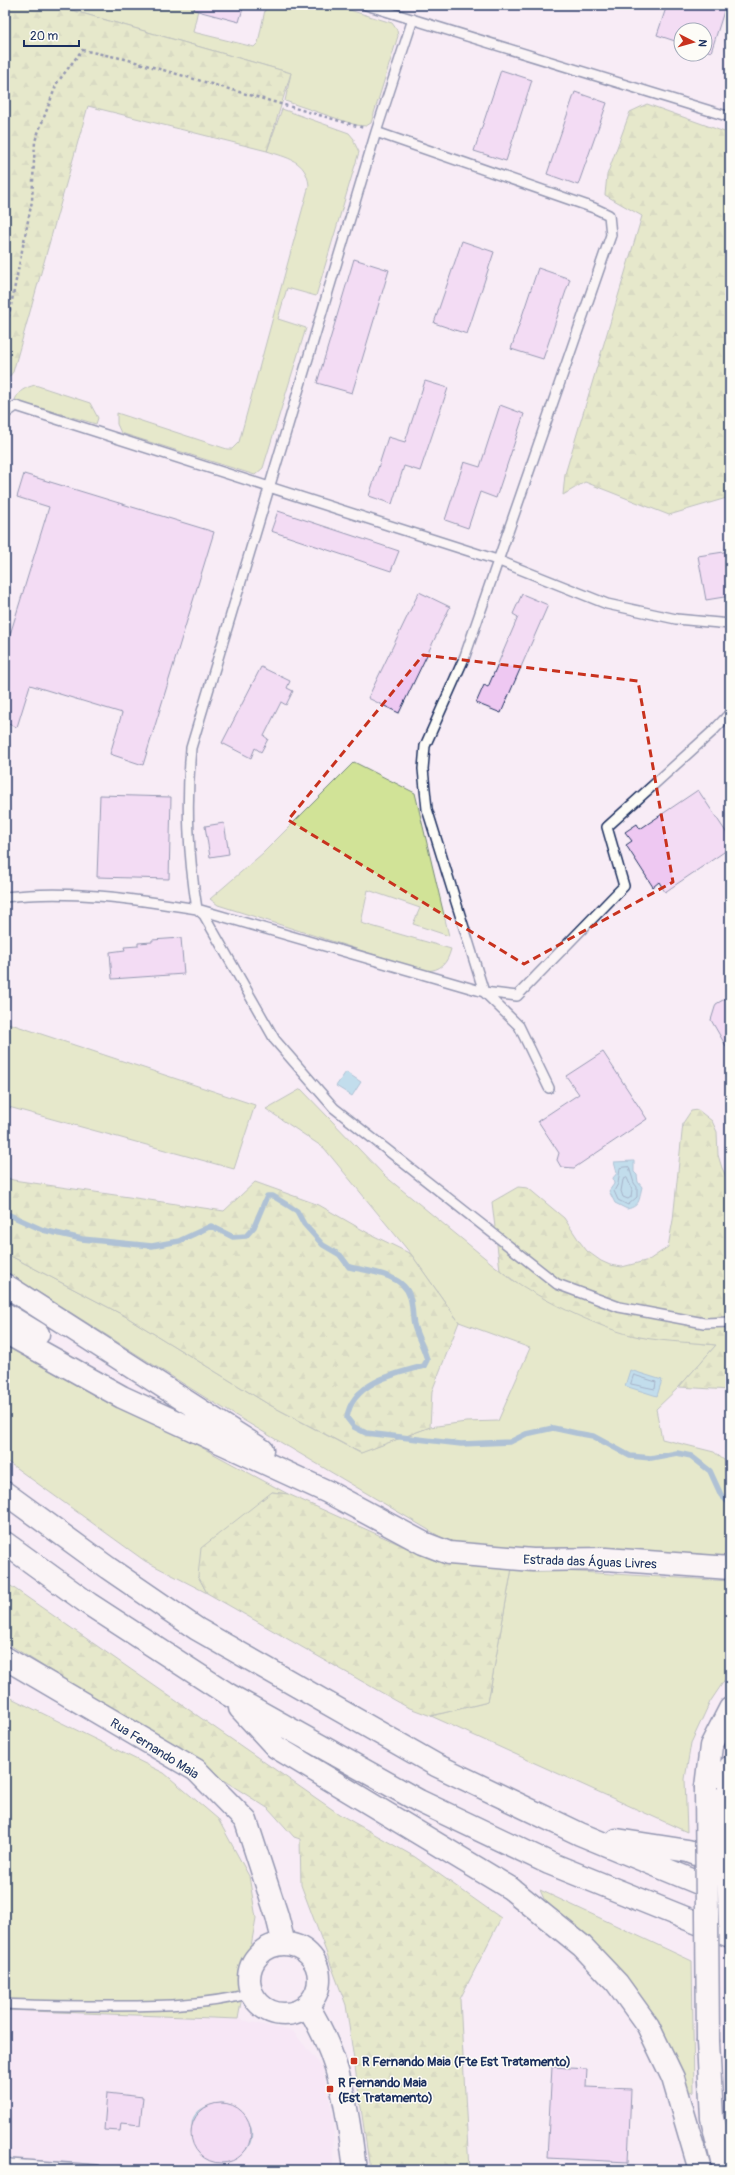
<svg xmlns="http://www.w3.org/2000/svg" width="735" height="2175" font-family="Pangolin,sans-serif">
<defs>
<pattern id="forest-firs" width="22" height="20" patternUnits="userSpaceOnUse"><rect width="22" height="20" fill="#d1e397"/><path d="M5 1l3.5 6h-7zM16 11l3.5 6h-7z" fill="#b3c385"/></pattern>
</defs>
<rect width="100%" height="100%" fill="#f8ecf6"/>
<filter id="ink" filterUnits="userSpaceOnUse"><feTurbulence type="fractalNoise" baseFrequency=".025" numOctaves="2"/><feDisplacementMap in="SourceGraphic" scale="8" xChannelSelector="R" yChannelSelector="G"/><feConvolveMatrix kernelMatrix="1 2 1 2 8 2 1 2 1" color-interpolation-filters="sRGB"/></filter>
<g filter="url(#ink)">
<path fill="#f5e1f5" d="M5,2010L238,2019L293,2031L322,2067L334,2119L333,2170H5Z"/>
<path fill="#d1e397" stroke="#76897a" d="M65,5H199L193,32L254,47L258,43L266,5H333L392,23L397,30L398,36L371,123L366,126L356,125L285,101L291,73L64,8Z
M282,109L349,133L354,139V142L359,152L316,296L287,288L278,319L306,328L263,468L255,475L121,433L117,424V413L227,449H232L239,442L309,185C306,160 287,158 267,151Z
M35,385L90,403L98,418L96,424L34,406L17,404L15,400C19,390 25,388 35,385Z
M354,762L415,793L449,936L413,924L420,908L368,890L361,923L451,949C447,964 441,970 426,971L218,905L210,899L263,853Z
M5,1022L255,1105L234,1169L5,1106Z
M301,1089L385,1176L512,1280L639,1337L716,1345L679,1387L656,1409L662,1439L714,1452L730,1465V1564L459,1548L206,1398L5,1271V1253L125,1316L268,1404L360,1453L430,1427L466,1422L498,1421L530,1348L459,1322L411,1254L324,1148L266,1109Z
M5,1346L15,1347L288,1494L272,1492L198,1576L207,1593L145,1561L5,1460Z
M512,1568L730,1581V1672L710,1702L691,1743L685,1779L687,1832L431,1716L488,1702Z
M5,1695L164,1773L218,1819L249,1876L256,1918L238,2019L5,2010Z
M540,1890L692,1961L694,2091L686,2093L675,2055L635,1992L548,1908Z"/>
<path fill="url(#forest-firs)" stroke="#76897a" d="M5,5H65L64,8L291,73L267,151L88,106L13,372L5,382Z
M647,104L730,134V497L669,515L585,482L563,495L565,474L642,216L605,195L607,175L630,112Z
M698,1110L712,1121L717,1132L718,1155L722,1168L730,1184V1390L679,1387L716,1345C691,1342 664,1342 640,1337C603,1331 528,1294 500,1270L492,1202L518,1187L528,1188L564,1218L580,1242L587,1251L601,1261L610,1265L622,1267L649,1260L668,1247L673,1220L683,1123L691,1111Z
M5,1177L13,1180L224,1211L255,1182L319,1205L368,1233L411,1254L459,1322L432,1391L430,1427L361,1453L268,1404L125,1316L5,1253Z
M272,1492L288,1494L434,1560L512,1568L488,1702L431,1716L407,1707L207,1593L198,1576L201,1548Z
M5,1582L339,1814L415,1857L501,1918L460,1999L469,2170H370L346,2005L301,1885L300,1839L294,1837L269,1809L5,1642Z"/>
<path fill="#81cbe1" stroke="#588dad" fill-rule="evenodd" d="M346,1072L361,1082L352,1096L336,1086Z
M634,1161V1172L637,1175L638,1182L642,1187C639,1198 641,1206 627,1209L615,1203L609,1191L614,1184L613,1178L617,1173L614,1162Z
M630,1370L662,1380L657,1396L625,1386Z
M223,2103C244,2108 262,2131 245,2151C208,2175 159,2109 223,2103ZM217,2115L229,2116L237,2125C240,2137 237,2144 226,2150C215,2151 207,2147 204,2135L207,2122Z"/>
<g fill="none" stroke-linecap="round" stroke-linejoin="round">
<path stroke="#446d92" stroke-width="1" d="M629,1167L634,1183L637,1187V1197L628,1205L618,1200L614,1191L618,1184L620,1168Z
M627,1178L632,1189L631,1197L628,1199L623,1197L621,1191L623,1180Z
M634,1375L656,1382L655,1389L631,1384Z
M202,2116L204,2119L200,2132L197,2133L196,2125Z
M197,2134H199L202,2143L208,2150L207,2152C200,2151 195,2140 197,2134Z"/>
<path stroke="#588dad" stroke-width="5.5" d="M5,1213L43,1230L82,1239L152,1246L179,1241L211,1226L233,1237L246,1236L254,1227L267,1196H273L297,1211L304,1224L313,1234L323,1245L340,1255L349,1267C368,1271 404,1274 410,1297C413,1306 412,1316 414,1325C417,1337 424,1347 427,1360L424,1366C396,1373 351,1383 347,1418L354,1427L366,1433L461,1444L510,1442L526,1434L553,1428L576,1433L593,1436L630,1456L651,1458L677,1453L691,1456L710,1471L721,1495L730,1504"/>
</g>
<path fill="#eec8f2" stroke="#1b2f5e" d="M195,5H244L239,22L194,10Z
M667,5H726L711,52L705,50V30H681V43L657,35Z
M501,70L532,80L506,161L474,151Z
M575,92L607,103L578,185L547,174Z
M462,241L494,252L467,334L434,323Z
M354,259L389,270L352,393L317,383Z
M538,268L570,279L543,359L511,349Z
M425,381L448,388L420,471L404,466L392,504L369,496L388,437L405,442Z
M500,405L524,414L496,498L480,492L468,528L445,520L464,462L480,467Z
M24,474L214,532L143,765L110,754L122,713L30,685L17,727L5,723V651L49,507L17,497Z
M278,511L399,551L391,571L271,531Z
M730,551V596L706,600L698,556Z
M419,592L450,607L399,713L368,698Z
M522,594L548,605L501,713L476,703L484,685L488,687L518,617L513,614Z
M261,667L290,681L287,688L293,691L286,705L281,702L264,736L268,739L261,752L255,748L251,758L222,743Z
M698,790L730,838V848L665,892L659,882L653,887L626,845L632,841L625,832L637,824L640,829Z
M100,795L171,797L169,879L97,877Z
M224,823L229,854L210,857L205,826Z
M181,938L184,974L112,979L110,952L125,950L124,947L138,946V943L152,942V940Z
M730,996V1053L711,1020L716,1004Z
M603,1052L647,1119L574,1168L561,1167L557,1160L559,1153L538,1121L579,1094L566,1076Z
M552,2067L587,2069L586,2087L631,2089L628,2162L547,2158Z
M107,2093L143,2097L140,2125L121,2123L120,2131L104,2130Z
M191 2133a30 30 0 1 1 60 0a30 30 0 1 1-60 0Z"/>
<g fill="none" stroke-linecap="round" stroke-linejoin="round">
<defs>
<path id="lane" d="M366,5L730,117
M413,19L376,132L191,748C186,805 188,853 197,909L484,992L517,996L624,886L607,827L713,731L730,713
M376,132L594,208L609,215L611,235L465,656L425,746L423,769L427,809L484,992L519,1026L549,1088
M5,414L16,406L497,560L607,604L676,619L730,624
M5,897C69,889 134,899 197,909L204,915L275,1040L334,1108L557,1284L619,1307L704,1323L730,1322
M5,2004C38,2006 70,2006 103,2006C153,2006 204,2006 252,1993
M5,2162L10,2164L97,2170"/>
<path id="secondary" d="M5,1285L262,1450
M5,1314L38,1334
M5,1332L122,1397L328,1492L423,1543L449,1553L533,1560L606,1559L730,1568
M5,1658L196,1770L246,1821L277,1916L284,1944
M249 1979a35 35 0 1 1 70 0a35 35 0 1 1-70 0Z
M307,2005C340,2057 348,2110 355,2170"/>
<path id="highway" d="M5,1493L108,1568L197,1629L436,1765L580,1834L723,1893
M5,1543L89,1604L229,1695L419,1801L549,1863L730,1936
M240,1708L276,1747L510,1888L582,1946L617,1983L648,2026L673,2078L700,2170
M706,1787L711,1746L730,1709
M726,1795L730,1767
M617,1840L688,1851L723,1864
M708,2042L712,2118L724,2170"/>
</defs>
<use href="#lane" stroke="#1b2f5e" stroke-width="12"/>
<use href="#secondary" stroke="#1b2f5e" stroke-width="25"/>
<use href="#highway" stroke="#1b2f5e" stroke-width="25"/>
<path stroke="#1b2f5e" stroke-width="2.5" stroke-dasharray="3 3" stroke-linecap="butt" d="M5,335L32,201L35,141L57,83L82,50L125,59L364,128"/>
<use href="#lane" stroke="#fdfcf7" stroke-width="9"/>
<use href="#secondary" stroke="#fdfcf7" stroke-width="22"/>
<use href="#highway" stroke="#fdfcf7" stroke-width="22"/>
<defs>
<path id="highway-bridge" d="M706,1787L708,2042
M726,1795L730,1924"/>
</defs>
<use href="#highway-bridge" stroke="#1b2f5e" stroke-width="25" stroke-linecap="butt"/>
<use href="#highway-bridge" stroke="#fdfcf7" stroke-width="22"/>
</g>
</g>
<path d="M0 0H735V2175H0ZM423,655L638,681L673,882L524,964L288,820Z" fill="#f8ecf6" fill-opacity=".55" fill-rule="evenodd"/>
<path fill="none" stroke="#c8321e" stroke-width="3" stroke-dasharray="8 5" stroke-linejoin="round" d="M423,655L638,681L673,882L524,964L288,820Z"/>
<g fill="#c8321e" stroke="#fdfcf7" stroke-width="1.5">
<rect x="350" y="2057" width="8" height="8" rx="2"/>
<rect x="326" y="2085" width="8" height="8" rx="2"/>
</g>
<g text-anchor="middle" stroke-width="3" stroke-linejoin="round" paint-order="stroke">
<g font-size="13" fill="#1b2f5e" stroke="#fdfcf7">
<text transform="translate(590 1561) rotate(2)" y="5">Estrada das Águas Livres</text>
<text transform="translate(155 1748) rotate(32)" y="5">Rua Fernando Maia</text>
</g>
<g font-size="13" font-weight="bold" fill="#1b2f5e" stroke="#fdfcf7" text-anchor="start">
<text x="362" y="2066">R Fernando Maia (Fte Est Tratamento)</text>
<text x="338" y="2087">R Fernando Maia<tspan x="338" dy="15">(Est Tratamento)</tspan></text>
</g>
</g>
<rect width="735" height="2175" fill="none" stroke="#fdfcf7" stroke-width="20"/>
<rect x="10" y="10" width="715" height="2155" fill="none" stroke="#1b2f5e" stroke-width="1.5" filter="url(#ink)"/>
<g transform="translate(693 42) rotate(96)"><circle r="19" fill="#fdfcf7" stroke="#a3aaba"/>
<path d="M0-3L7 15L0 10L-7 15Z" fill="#c8321e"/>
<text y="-6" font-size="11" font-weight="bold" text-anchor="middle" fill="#1b2f5e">N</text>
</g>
<path d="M24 40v6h55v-6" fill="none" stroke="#1b2f5e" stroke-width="2"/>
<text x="30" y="40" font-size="12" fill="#1b2f5e" stroke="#fdfcf7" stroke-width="3" paint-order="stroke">20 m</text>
</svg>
